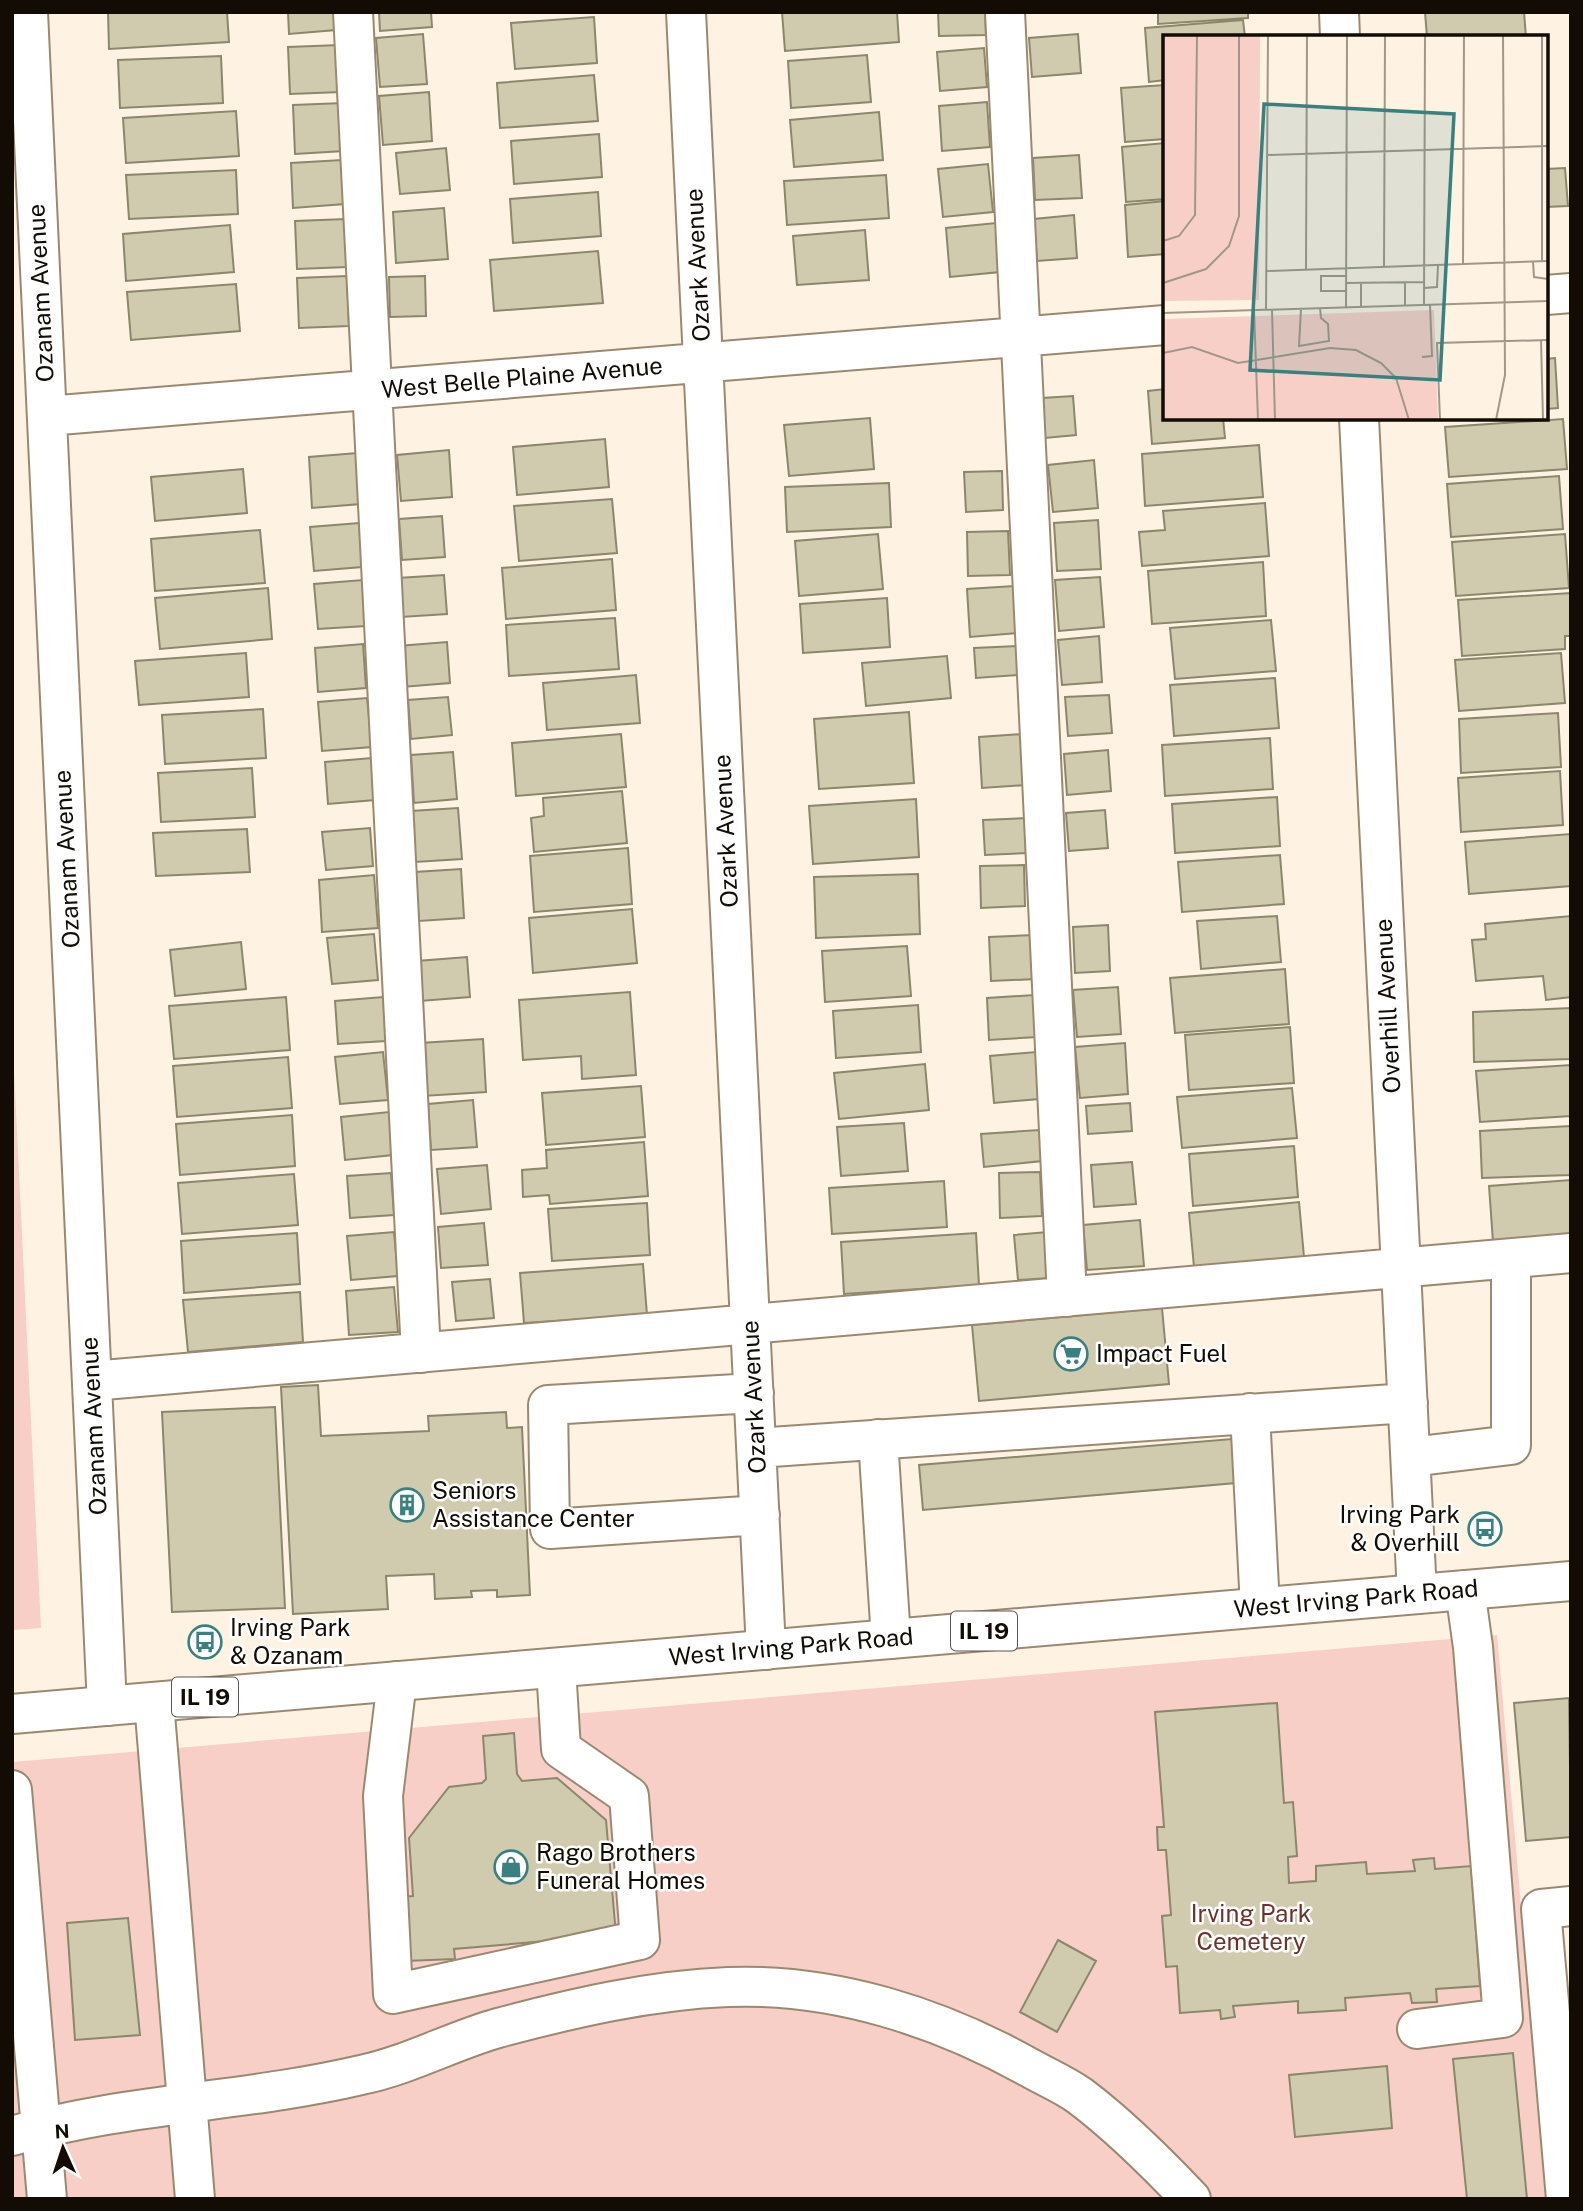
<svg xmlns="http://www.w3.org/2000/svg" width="1583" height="2211" font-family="'Public Sans',sans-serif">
<rect width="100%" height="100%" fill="#fef3e3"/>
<path fill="#f8cfc7" d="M12,1027L41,1628L12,1630Z
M1497,1635L1547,2199H12V1762Z"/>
<path fill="#d0cbae" stroke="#8b876b" stroke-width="2" d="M108,12H227L229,42L109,49Z
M288,12H335L336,30L289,34Z
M379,12H431L432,27L380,31Z
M782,12H897L899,42L785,51Z
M938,12H985L986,35L939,36Z
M1158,12H1248V18L1158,24Z
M1425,12H1524L1526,37H1427Z
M594,17L597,63L515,69L511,23Z
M1243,20L1245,37H1165V80L1149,82L1145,28Z
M423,34L427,84L380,87L376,38Z
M1078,34L1081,73L1032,77L1029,38Z
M340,45L341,92L290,94L288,47Z
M984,48L987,87L940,91L937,52Z
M867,55L871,102L791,108L788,61Z
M221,56L223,103L120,108L118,60Z
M594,75L598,121L500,128L497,83Z
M1165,85V139L1125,142L1121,88Z
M429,92L432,141L383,145L379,96Z
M987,102L990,147L942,151L939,106Z
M343,103L344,151L295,154L293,105Z
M236,111L239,156L126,163L123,118Z
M879,112L883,160L794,167L790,120Z
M599,134L602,177L514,184L511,141Z
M1165,143V199L1126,202L1122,147Z
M446,148L450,190L400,194L396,153Z
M1079,155L1082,198L1035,200L1033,158Z
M342,160L345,204L293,208L291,163Z
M988,164L993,212L943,217L938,169Z
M1565,168L1568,206L1546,207V169Z
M236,170L238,214L129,219L126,175Z
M886,175L889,218L787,225L784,181Z
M598,192L601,236L513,243L510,199Z
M1165,201V254L1128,257L1125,205Z
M444,208L448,259L396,263L393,212Z
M1074,215L1077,258L1037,261L1034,219Z
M346,219L348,267L297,269L295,221Z
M996,223L1000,272L950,277L946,228Z
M230,225L234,272L126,281L123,234Z
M865,230L869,280L797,285L793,236Z
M598,251L603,303L494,311L490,260Z
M347,276L349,326L299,328L297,278Z
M425,276L426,316L390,317L389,277Z
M236,284L240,331L131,340L127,292Z
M1555,358L1558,408L1546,409V359Z
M1165,389V418H1223L1225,438L1152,444L1148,391Z
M1073,396L1076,435L1045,438L1042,398Z
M870,418L874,469L789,476L784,425Z
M1563,419L1567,469L1449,477L1445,427Z
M605,439L609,487L517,495L513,447Z
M1259,445L1263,497L1145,506L1142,454Z
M449,450L452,497L401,501L397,455Z
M357,453L361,504L312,508L309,457Z
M1094,460L1098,508L1053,512L1048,465Z
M243,469L247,513L155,521L151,477Z
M1002,471L1003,510L966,512L964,472Z
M1559,476L1563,529L1451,537L1447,484Z
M889,483L891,527L787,532L785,487Z
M612,499L617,553L519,561L514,506Z
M1265,503L1269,556L1142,566L1139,532L1165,530L1163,511Z
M442,516L445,557L402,560L399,519Z
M1098,520L1101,569L1057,571L1054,523Z
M359,523L362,567L314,571L310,527Z
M260,530L265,583L155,591L151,539Z
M1008,531L1010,575L968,576L967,532Z
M878,534L883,589L799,596L795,541Z
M1565,534L1569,588L1456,596L1452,542Z
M612,559L616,610L506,619L502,568Z
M1263,562L1266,616L1152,624L1148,571Z
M444,575L447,614L401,617L398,578Z
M1100,577L1104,627L1059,631L1055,580Z
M363,580L366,626L318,629L314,584Z
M1014,586L1018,633L970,637L967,589Z
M268,588L272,639L160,649L155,598Z
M1571,593V636H1565V649L1462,656L1458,600Z
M887,598L890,647L803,653L800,604Z
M615,618L619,669L509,676L506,625Z
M1271,620L1276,671L1175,679L1170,628Z
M1099,636L1102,682L1062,685L1058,640Z
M447,642L450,683L402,687L398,646Z
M363,644L366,688L318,692L315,648Z
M1018,646L1019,675L976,678L974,648Z
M246,653L249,697L139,705L135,661Z
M1561,653L1565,703L1459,711L1455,660Z
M947,656L951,698L866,706L862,663Z
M636,675L640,723L547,730L543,683Z
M1275,678L1279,728L1174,736L1170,685Z
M1109,695L1112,733L1068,736L1065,697Z
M448,697L452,735L411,739L408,700Z
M367,698L372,747L322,751L318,702Z
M263,709L266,758L165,764L162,715Z
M909,712L914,783L819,789L814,719Z
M1558,713L1561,767L1461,773L1459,719Z
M621,734L626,787L516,796L512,743Z
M1023,734L1026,785L982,788L979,737Z
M1270,738L1273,789L1165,796L1162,745Z
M1108,750L1111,791L1067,795L1064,754Z
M453,752L457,799L414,803L411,755Z
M372,758L375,800L328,804L325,762Z
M252,768L255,817L161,822L158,773Z
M1560,771L1563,825L1461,832L1458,778Z
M622,791L627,843L534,852L531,818L544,816L543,798Z
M1277,797L1280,846L1175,853L1172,804Z
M916,799L919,857L813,864L809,806Z
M458,808L462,859L415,862L411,811Z
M1105,810L1108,848L1069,851L1066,813Z
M1027,818L1029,853L985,855L983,820Z
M370,828L373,866L326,870L322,832Z
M247,829L250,872L156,876L153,833Z
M1571,834V886L1469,894L1465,842Z
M628,848L632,904L534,912L530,856Z
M1280,855L1284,904L1182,912L1178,862Z
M1024,865L1025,906L981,908L980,866Z
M461,869L464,918L419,921L415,872Z
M918,874L920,934L816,938L814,877Z
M374,875L378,928L322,932L319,880Z
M632,909L637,963L533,973L529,918Z
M1277,916L1281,962L1201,969L1197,921Z
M1571,916V997L1546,1000L1543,976L1476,981L1472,940L1486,939L1485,924Z
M1108,925L1110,971L1075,973L1073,927Z
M374,934L378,980L332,984L327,938Z
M1034,935L1036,979L991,981L989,937Z
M241,942L246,989L175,996L170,950Z
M907,946L911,996L825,1002L822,951Z
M467,957L470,997L420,1001L417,961Z
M1285,969L1289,1024L1175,1033L1170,978Z
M1118,987L1121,1034L1077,1037L1073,990Z
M630,992L636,1075L582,1079L581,1056L523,1060L519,1000Z
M1034,995L1037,1037L989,1040L987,998Z
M286,997L290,1050L174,1059L169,1006Z
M383,997L386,1041L338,1044L335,1001Z
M918,1005L921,1052L836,1058L833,1011Z
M1571,1008V1059L1474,1062L1473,1012Z
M1290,1027L1294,1083L1189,1090L1185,1035Z
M483,1039L486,1092L423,1096L420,1043Z
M1125,1043L1128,1094L1080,1098L1075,1047Z
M383,1052L388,1100L340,1104L335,1057Z
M1036,1052L1039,1099L994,1103L990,1056Z
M288,1057L292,1108L177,1117L173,1066Z
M925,1064L929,1110L839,1119L834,1073Z
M1571,1065V1116L1480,1122L1476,1071Z
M641,1086L645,1137L546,1145L542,1093Z
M1292,1088L1297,1138L1182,1148L1177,1097Z
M473,1100L477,1147L431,1150L428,1104Z
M1130,1103L1132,1131L1088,1134L1086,1106Z
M389,1112L393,1155L345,1160L341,1117Z
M292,1115L295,1166L180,1175L176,1124Z
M904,1123L908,1171L841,1176L837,1127Z
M1571,1126V1175L1482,1178L1480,1131Z
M1039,1130L1042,1161L984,1167L981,1134Z
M644,1142L648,1196L550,1204L549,1195L523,1197L522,1170L547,1168L546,1150Z
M1294,1146L1298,1197L1193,1206L1189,1154Z
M1132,1162L1136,1204L1094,1207L1091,1165Z
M487,1165L491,1209L441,1214L437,1169Z
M1040,1172L1042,1216L1000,1218L999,1173Z
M391,1173L394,1215L350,1218L347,1176Z
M294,1174L298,1225L182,1234L178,1183Z
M1571,1180V1235L1493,1242L1489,1186Z
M944,1181L947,1227L832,1234L829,1188Z
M1299,1202L1304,1257L1194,1267L1189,1213Z
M647,1203L650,1255L552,1261L548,1209Z
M1140,1220L1144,1266L1087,1270L1083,1225Z
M484,1223L488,1265L441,1268L438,1227Z
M394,1232L398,1276L351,1280L347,1236Z
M1047,1232L1051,1278L1018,1280L1014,1235Z
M297,1233L300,1284L184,1293L181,1241Z
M976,1233L979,1285L844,1294L841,1242Z
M643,1264L647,1315L524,1323L520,1273Z
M490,1279L494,1318L456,1321L452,1282Z
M394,1287L398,1332L349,1335L346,1291Z
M300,1292L303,1342L188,1352L183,1300Z
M1162,1308L1169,1384L979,1401L972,1325Z
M318,1385L321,1436L429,1431L428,1416L506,1412L507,1428L522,1427L530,1595L497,1597V1590L471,1591L472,1597L435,1599L434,1574L386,1576L388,1609L293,1614L281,1387Z
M275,1407L285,1608L172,1612L162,1412Z
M1232,1439L1236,1483L923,1510L919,1465Z
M1569,1698L1571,1837L1526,1841L1514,1703Z
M1277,1703L1284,1803L1293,1802L1297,1856L1288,1857L1289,1883L1316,1881V1866L1366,1862L1367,1874L1415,1871L1413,1860L1434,1858L1435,1869L1471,1866L1480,1986L1436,1989L1437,2002L1412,2003L1410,1993L1345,1998L1346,2010L1298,2013V2001L1233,2006L1235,2017L1221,2019L1220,2010L1180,2013L1177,1966L1166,1967L1162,1916L1171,1915L1166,1850H1158L1157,1827H1164L1155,1712Z
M514,1733L517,1774L522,1781L557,1778L606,1820L616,1935L454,1949L455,1959L405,1961L401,1897L413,1896L409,1838L449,1787L482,1783L486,1779L483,1736Z
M128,1918L140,2035L75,2040L67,1923Z
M1058,1940L1096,1961L1057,2032L1020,2012Z
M1513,2053L1527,2199H1467L1453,2059Z
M1387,2066L1392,2128L1295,2137L1289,2075Z"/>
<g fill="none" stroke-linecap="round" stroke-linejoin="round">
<defs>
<path id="minor" d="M28,12L107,1706
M353,12L421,1353
M686,12L766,1650
M1005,12L1067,1297
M1339,12L1340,37
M1546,295L1571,293
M47,416L1165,325
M1359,418L1417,1594
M92,1381L1571,1253
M754,1393L548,1405L550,1529L760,1515
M1250,1413L1260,1607
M878,1439L891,1639
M757,1448L1408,1403
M1411,1457L1511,1445V1259
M397,1681L383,1796L393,1994L640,1940L629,1796L561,1749L556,1668
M154,1702L195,2199
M12,1790L47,2199
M1417,2029L1503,2018L1473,1647L1465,1590
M12,2136C126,2103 246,2102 361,2075C409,2065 452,2041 498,2028C573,2008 651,1990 728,1987C834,1983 939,2017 1030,2068C1046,2077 1065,2085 1080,2096C1120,2126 1156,2162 1191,2199
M1566,2199L1541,1909L1571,1906"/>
<path id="major" d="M12,1714L1571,1581"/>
</defs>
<use href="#minor" stroke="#9a8971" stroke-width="42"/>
<use href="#major" stroke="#9a8971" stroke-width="42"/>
<use href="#minor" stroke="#fff" stroke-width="38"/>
<use href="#major" stroke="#fff" stroke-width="38"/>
</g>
<defs>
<symbol id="supermarket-ring" viewBox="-11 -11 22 22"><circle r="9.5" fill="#fff" stroke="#38817f" stroke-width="1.5"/><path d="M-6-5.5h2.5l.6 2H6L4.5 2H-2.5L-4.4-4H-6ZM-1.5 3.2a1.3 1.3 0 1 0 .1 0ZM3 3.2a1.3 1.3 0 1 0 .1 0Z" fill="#38817f"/></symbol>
<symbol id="building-ring" viewBox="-11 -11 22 22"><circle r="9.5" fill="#fff" stroke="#38817f" stroke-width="1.5"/><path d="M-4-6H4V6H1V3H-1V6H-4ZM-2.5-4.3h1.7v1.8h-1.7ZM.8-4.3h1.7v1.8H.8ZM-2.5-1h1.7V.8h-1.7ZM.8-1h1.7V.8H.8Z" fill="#38817f"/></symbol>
<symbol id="bus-ring" viewBox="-11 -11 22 22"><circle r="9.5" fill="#fff" stroke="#38817f" stroke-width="1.5"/><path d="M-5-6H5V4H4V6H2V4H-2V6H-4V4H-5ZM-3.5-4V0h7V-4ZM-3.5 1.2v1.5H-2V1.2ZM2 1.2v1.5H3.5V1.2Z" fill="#38817f"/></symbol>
<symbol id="shop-ring" viewBox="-11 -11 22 22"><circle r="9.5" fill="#fff" stroke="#38817f" stroke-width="1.5"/><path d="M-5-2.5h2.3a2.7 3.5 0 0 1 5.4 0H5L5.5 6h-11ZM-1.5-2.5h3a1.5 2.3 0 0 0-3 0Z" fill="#38817f"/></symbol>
</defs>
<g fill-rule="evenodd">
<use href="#supermarket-ring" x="1052" y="1335" width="38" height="38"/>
<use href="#building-ring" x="388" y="1486" width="38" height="38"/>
<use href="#bus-ring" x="1466" y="1510" width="38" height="38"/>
<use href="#bus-ring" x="186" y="1623" width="38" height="38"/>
<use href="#shop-ring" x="492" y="1848" width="38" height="38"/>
</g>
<g text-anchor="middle" stroke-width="5" stroke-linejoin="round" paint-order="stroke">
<g fill="#fff" stroke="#59554f" stroke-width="2">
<rect x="951" y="1611.5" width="66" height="39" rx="5"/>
<rect x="172" y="1677.5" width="66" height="39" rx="5"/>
</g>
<g font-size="23" font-weight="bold" fill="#120c04">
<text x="984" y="1639">IL 19</text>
<text x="205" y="1705">IL 19</text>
</g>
<g font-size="24" fill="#120c04" stroke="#fff">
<text transform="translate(698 265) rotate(-93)" y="8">Ozark Avenue</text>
<text transform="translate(41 293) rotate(-93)" y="8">Ozanam Avenue</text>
<text transform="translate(522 378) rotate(-5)" y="8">West Belle Plaine Avenue</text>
<text transform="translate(726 831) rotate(-93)" y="8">Ozark Avenue</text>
<text transform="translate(67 859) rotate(-93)" y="8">Ozanam Avenue</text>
<text transform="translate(1388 1006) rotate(-93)" y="8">Overhill Avenue</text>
<text transform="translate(754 1397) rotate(-93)" y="8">Ozark Avenue</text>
<text transform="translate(94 1426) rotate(-93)" y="8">Ozanam Avenue</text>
<text transform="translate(1356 1599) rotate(-5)" y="8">West Irving Park Road</text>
<text transform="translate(791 1647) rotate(-5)" y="8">West Irving Park Road</text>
</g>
<g font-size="24" fill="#120c04" stroke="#fff" text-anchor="start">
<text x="1096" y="1362">Impact Fuel</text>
<text x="432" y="1499">Seniors<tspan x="432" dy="28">Assistance Center</tspan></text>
<text x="1460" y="1523" text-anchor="end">Irving Park<tspan x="1460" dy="28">&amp; Overhill</tspan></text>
<text x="230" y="1636">Irving Park<tspan x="230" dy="28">&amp; Ozanam</tspan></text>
<text x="536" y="1861">Rago Brothers<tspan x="536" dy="28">Funeral Homes</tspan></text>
</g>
<g font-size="24" fill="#6c322a" stroke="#fff">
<text x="1251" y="1922">Irving Park<tspan x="1251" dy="28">Cemetery</tspan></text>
</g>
</g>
<g transform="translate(1163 35)">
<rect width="385" height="385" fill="#fef3e3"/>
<path d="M0,0H97L96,265L0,266ZM271,275L275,385H0V284Z" fill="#f8cfc7"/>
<path fill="none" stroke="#a0978a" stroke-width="2" d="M104,120L385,111M0,206L16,201L32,180L34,0M370,227L371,242L385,244M379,227V0M300,229L301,0M221,232L222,0M143,234L144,0M104,236L385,226M242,247V270M0,248L43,234L66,211L76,181V0M183,248L261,247M198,248V272M261,253L274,252L275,230M183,256H158V241H183M261,270L262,0M183,272L184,0M138,274L136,311L166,306L165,289L158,283L157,273M91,275L95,385M103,275L105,0M109,275L112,385M0,278L385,266M378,305L380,385M0,318L29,312L75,328L167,313L193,315L218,328L233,343L246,385M259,322L269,321L267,270M277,385L274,308L385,305M333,385L342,340L340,0"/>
<path fill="#38817f" fill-opacity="0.15" stroke="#38817f" stroke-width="3.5" d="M101,69L291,79L277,345L87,335Z"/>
<rect width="385" height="385" fill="none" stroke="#120c04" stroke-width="3.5"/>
</g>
<rect width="1583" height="2211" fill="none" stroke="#120c04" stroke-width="28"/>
<g transform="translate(63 2148) rotate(357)" stroke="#ffffff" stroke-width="5" paint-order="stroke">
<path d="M0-5L12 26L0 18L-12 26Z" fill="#120c04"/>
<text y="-10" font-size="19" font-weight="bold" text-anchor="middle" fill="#120c04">N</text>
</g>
</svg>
